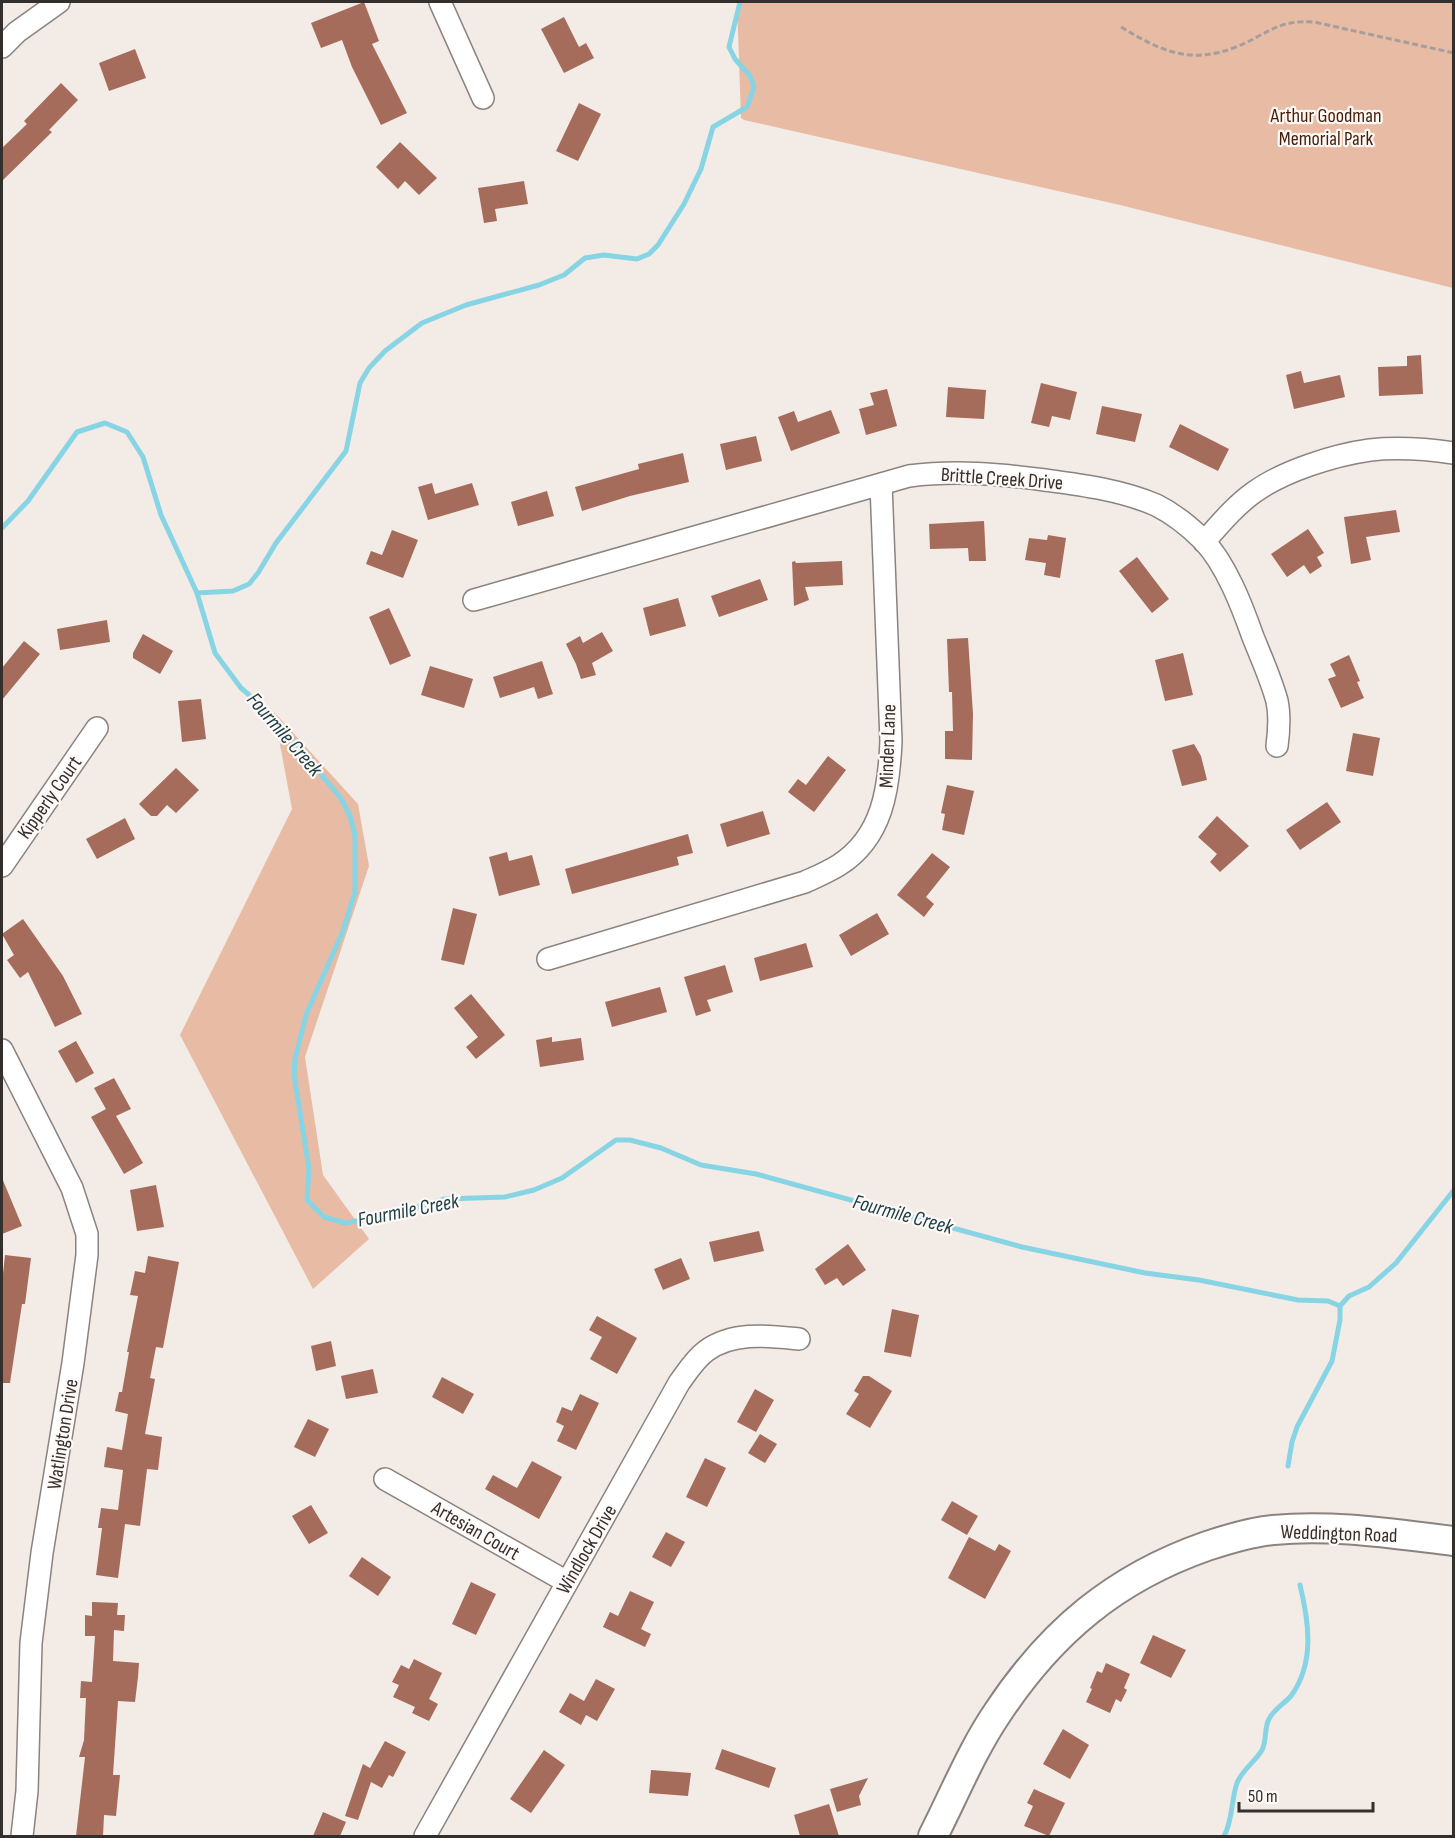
<svg xmlns="http://www.w3.org/2000/svg" width="1455" height="1838" font-family="'Sofia Sans Condensed',sans-serif">
<rect width="100%" height="100%" fill="#f3ebe6"/>
<path fill="#e8bba4" d="M737,2H1453V288L1120,205L744,120L741,118Z
M274,712L358,804L369,866L305,1057L323,1175L369,1239L313,1289L180,1035L292,809Z"/>
<g fill="none" stroke-linecap="round" stroke-linejoin="round">
<path stroke="#87d4e4" stroke-width="5" d="M2,528L28,501L77,432L105,423L127,432L143,457L161,515L197,593L215,653L241,688L267,710L340,797L350,816L355,835V892L343,931L306,1015L295,1059L294,1075L309,1168L307,1200L324,1217L345,1223L390,1215L445,1199L505,1197L534,1190L562,1178L616,1140H630L661,1148L701,1165L756,1174L1022,1247L1145,1273L1199,1280L1298,1300L1328,1301L1340,1306
M197,593L233,591L249,584L258,573L276,543L346,451L360,383L369,368L385,351L422,323L466,305L539,285L564,275L585,258L604,255L637,259L649,254L658,245L684,204L701,169L713,127L747,107L754,87L750,76L735,59L729,47L740,2
M1340,1306L1349,1296L1369,1287L1396,1263L1454,1190
M1288,1466L1292,1442L1297,1427L1332,1361L1340,1320V1306
M1224,1836C1233,1820 1231,1800 1237,1783C1242,1770 1255,1762 1262,1750C1267,1740 1264,1728 1269,1719C1274,1709 1284,1704 1291,1696C1315,1663 1309,1622 1300,1585"/>
</g>
<path fill="#a56b5b" d="M364,2L379,41L372,44L407,113L381,125L352,67L342,40L321,48L311,23Z
M564,17L579,47L586,43L594,58L564,73L541,29Z
M135,49L146,78L109,91L99,63Z
M61,83L78,100L49,130L52,132L2,181V148L27,124L24,121Z
M579,103L601,114L578,161L556,151Z
M400,142L437,178L419,195L405,181L398,189L376,167Z
M524,181L528,204L495,209L497,221L484,223L478,188Z
M1421,355L1423,394L1379,396L1378,367L1407,366V356Z
M1301,371L1304,383L1340,375L1345,397L1294,409L1286,375Z
M1041,383L1077,392L1070,420L1052,416L1049,427L1031,423Z
M948,387L986,390L984,419L946,417Z
M887,389L897,426L866,435L859,409L874,405L870,393Z
M1102,406L1142,414L1135,442L1096,434Z
M831,410L840,433L791,451L778,417L794,411L798,422Z
M1180,424L1229,449L1218,471L1169,447Z
M756,436L762,461L726,470L720,444Z
M683,453L689,482L630,496L582,511L575,487L639,469L638,464Z
M432,483L435,494L472,483L479,505L428,520L418,487Z
M547,491L554,516L518,526L511,502Z
M1396,510L1400,532L1366,537L1371,560L1351,564L1344,517Z
M984,521L986,561H969L968,548L930,549L929,524Z
M1308,529L1324,553L1317,557L1322,566L1310,574L1304,565L1287,577L1271,554Z
M392,530L418,540L403,578L366,564L371,551L382,555Z
M1048,535L1066,538L1060,578L1044,575L1046,563L1025,560L1029,538L1047,540Z
M1137,557L1169,599L1152,613L1119,571Z
M795,561L796,563L842,561L843,585L805,587L809,600L794,606L792,562Z
M760,579L768,600L719,617L711,596Z
M678,598L686,626L650,636L643,608Z
M389,608L411,656L390,665L369,617Z
M107,620L110,642L60,650L57,629Z
M602,632L613,651L592,663L596,675L581,679L576,664L566,644L580,636L583,643Z
M143,634L173,651L160,674L133,658V653Z
M968,638L973,714L972,760L945,759V731H953L952,692H949L947,639Z
M24,641L40,654L2,700V668Z
M1183,653L1193,695L1165,701L1155,660Z
M1349,655L1360,681L1357,682L1364,698L1341,708L1328,679L1336,676L1330,664Z
M542,661L553,694L538,699L534,687L500,698L493,677Z
M430,666L473,679L464,708L421,695Z
M201,699L206,739L182,742L178,701Z
M1353,733L1380,738L1373,776L1346,771Z
M1194,744L1201,756L1207,780L1182,786L1172,750Z
M828,756L846,770L814,812L788,792L798,779L806,785Z
M176,768L199,790L176,813L167,805L157,816H151L139,804Z
M947,785L974,791L964,835L942,830L945,814L941,813Z
M1327,802L1341,822L1300,850L1286,830Z
M763,811L770,834L727,847L720,824Z
M1217,816L1249,846L1220,872L1210,862L1217,854L1198,837Z
M125,818L135,839L97,859L86,839Z
M688,834L693,853L677,857L679,865L572,894L565,869Z
M507,852L509,861L532,855L540,885L499,896L489,857Z
M932,853L950,867L926,897L934,904L924,917L897,895Z
M453,908L477,914L464,965L441,960Z
M877,913L889,934L851,956L839,935Z
M23,919L63,976L82,1014L55,1027L28,972L20,978L7,960L14,955L2,934Z
M806,943L813,967L760,981L754,958Z
M725,965L733,992L707,1000L711,1011L696,1016L684,977Z
M660,987L667,1012L612,1027L605,1002Z
M471,994L505,1035L476,1059L466,1047L478,1037L454,1008Z
M552,1037V1042L581,1038L584,1060L540,1067L536,1040Z
M76,1041L94,1073L76,1083L58,1051Z
M114,1078L131,1109L116,1116L143,1163L124,1174L91,1117L106,1109L94,1088Z
M2,1178L22,1226L2,1234Z
M156,1185L164,1227L137,1231L130,1190Z
M759,1231L764,1251L714,1262L709,1242Z
M848,1244L866,1270L843,1286L837,1278L825,1285L815,1269Z
M5,1255L31,1258L25,1304H22L10,1383H2V1283Z
M148,1256L179,1262L163,1348L156,1347L150,1378L155,1379L145,1434L162,1437L158,1470L147,1469L140,1526L125,1524L118,1578L96,1575L102,1528H98L101,1508L118,1510L123,1470L104,1467L107,1447L122,1450L128,1414L115,1411L119,1392H122L129,1352H127L138,1296L130,1295L135,1271L145,1273Z
M681,1258L690,1279L663,1290L654,1269Z
M892,1309L919,1315L911,1357L884,1352Z
M597,1316L637,1338L617,1374L590,1359L602,1337L589,1330Z
M331,1341L336,1366L316,1371L311,1346Z
M373,1369L378,1393L346,1399L341,1376Z
M863,1376H869L892,1391L870,1428L846,1414L859,1394L854,1391Z
M442,1377L474,1394L463,1414L432,1397Z
M755,1389L774,1400L756,1432L737,1422Z
M580,1394L599,1403L576,1450L557,1441L564,1426L556,1422L562,1407L572,1411Z
M308,1419L329,1429L315,1457L294,1447Z
M760,1434L777,1444L765,1463L748,1453Z
M705,1458L726,1468L707,1507L686,1497Z
M532,1461L562,1477L539,1519L485,1489L493,1475L517,1488Z
M952,1501L978,1516L967,1535L941,1520Z
M311,1505L328,1533L309,1544L292,1516Z
M666,1532L685,1542L671,1567L652,1557Z
M969,1537L995,1551L999,1544L1011,1551L985,1599L948,1578Z
M362,1557L391,1577L378,1596L349,1576Z
M471,1582L496,1594L476,1635L452,1624Z
M630,1591L654,1602L641,1629L651,1634L645,1647L603,1627L610,1612L618,1616Z
M92,1602L118,1603L117,1615H125L124,1631L114,1630L113,1661L139,1663L138,1677L135,1702L118,1701L113,1775H120L116,1816L104,1815L103,1836H76L85,1757H79L84,1740L86,1698H80L81,1681L92,1682L95,1636H85V1615L92,1616Z
M1153,1635L1186,1650L1171,1678L1140,1663Z
M414,1659L442,1673L429,1699L438,1704L429,1721L412,1713L415,1707L393,1697L399,1685L392,1682L401,1665L409,1669Z
M1106,1663L1130,1674L1124,1688L1127,1690L1121,1702L1116,1699L1110,1713L1086,1702L1092,1689L1090,1688L1097,1671L1102,1673Z
M596,1679L615,1689L597,1721L586,1715L581,1725L559,1712L570,1693L584,1701Z
M1063,1729L1089,1745L1070,1779L1043,1764Z
M385,1741L406,1752L393,1777L389,1775L382,1788L371,1782L358,1820L345,1816L363,1764L370,1768Z
M722,1749L776,1768L769,1788L715,1769Z
M544,1750L565,1765L531,1813L510,1799Z
M651,1770L691,1773L688,1796L649,1793Z
M868,1778L859,1796L861,1805L837,1812L830,1789Z
M1034,1789L1065,1803L1049,1836L1024,1826L1033,1806L1027,1803Z
M829,1804L839,1836H800L794,1815Z
M323,1812L346,1822L340,1836H313Z"/>
<g fill="none" stroke-linecap="round" stroke-linejoin="round">
<defs>
<path id="street" d="M440,2L483,98
M2,47L17,32L59,2
M1204,542C1220,524 1235,506 1253,493C1283,471 1334,455 1370,450C1398,447 1426,449 1454,453
M474,600L909,476C956,470 999,474 1045,480C1082,485 1121,490 1156,505C1174,514 1189,526 1203,540C1226,564 1242,606 1253,637C1261,657 1271,679 1277,701C1280,715 1279,731 1277,746
M2,866L97,728
M548,959L805,882C816,877 828,872 839,865C883,837 889,788 891,741L881,484
M2,1050L72,1188L87,1234V1255L73,1363L42,1553L31,1643L27,1791L22,1836
M385,1479L567,1582
M425,1836L679,1383C687,1372 695,1359 706,1351C733,1331 769,1336 799,1339"/>
<path id="secondary" d="M933,1836C954,1795 972,1750 998,1712C1051,1632 1115,1578 1207,1546C1228,1539 1251,1532 1273,1530C1333,1524 1394,1534 1454,1541"/>
</defs>
<use href="#street" stroke="#8b837f" stroke-width="24"/>
<use href="#secondary" stroke="#8b837f" stroke-width="32"/>
<path stroke="#a59f9b" stroke-width="3" stroke-dasharray="6 3" stroke-linecap="butt" d="M1121,27C1161,51 1189,65 1236,47C1266,35 1278,19 1314,22L1454,53"/>
<use href="#street" stroke="#fff" stroke-width="21"/>
<use href="#secondary" stroke="#fff" stroke-width="28"/>
</g>
<g text-anchor="middle" stroke-width="4.5" stroke-linejoin="round" paint-order="stroke">
<g font-size="20" fill="#431e08" stroke="#fef9f6">
<text x="1326" y="122">Arthur Goodman<tspan x="1326" dy="23">Memorial Park</tspan></text>
</g>
<g font-size="20" fill="#322f2d" stroke="#fef9f6">
<text transform="translate(1002 478) rotate(4)" y="7">Brittle Creek Drive</text>
<text transform="translate(887 746) rotate(-88)" y="7">Minden Lane</text>
<text transform="translate(49 797) rotate(-55)" y="7">Kipperly Court</text>
<text transform="translate(62 1434) rotate(-81)" y="7">Watlington Drive</text>
<text transform="translate(476 1530) rotate(30)" y="7">Artesian Court</text>
<text transform="translate(1339 1533) rotate(2)" y="7">Weddington Road</text>
<text transform="translate(586 1549) rotate(-60)" y="7">Windlock Drive</text>
</g>
<g font-size="21" font-style="italic" fill="#1b4047" stroke="#fef9f6">
<text transform="translate(285 734) rotate(49)" y="7">Fourmile Creek</text>
<text transform="translate(408 1210) rotate(-11)" y="7">Fourmile Creek</text>
<text transform="translate(903 1214) rotate(15)" y="7">Fourmile Creek</text>
</g>
</g>
<rect width="1455" height="1838" fill="none" stroke="#322f2d" stroke-width="6"/>
<path d="M1239 1802v9h134v-9" fill="none" stroke="#322f2d" stroke-width="3"/>
<text x="1248" y="1802" font-size="18" fill="#322f2d" stroke="#fef9f6" stroke-width="4.5" paint-order="stroke">50 m</text>
</svg>
